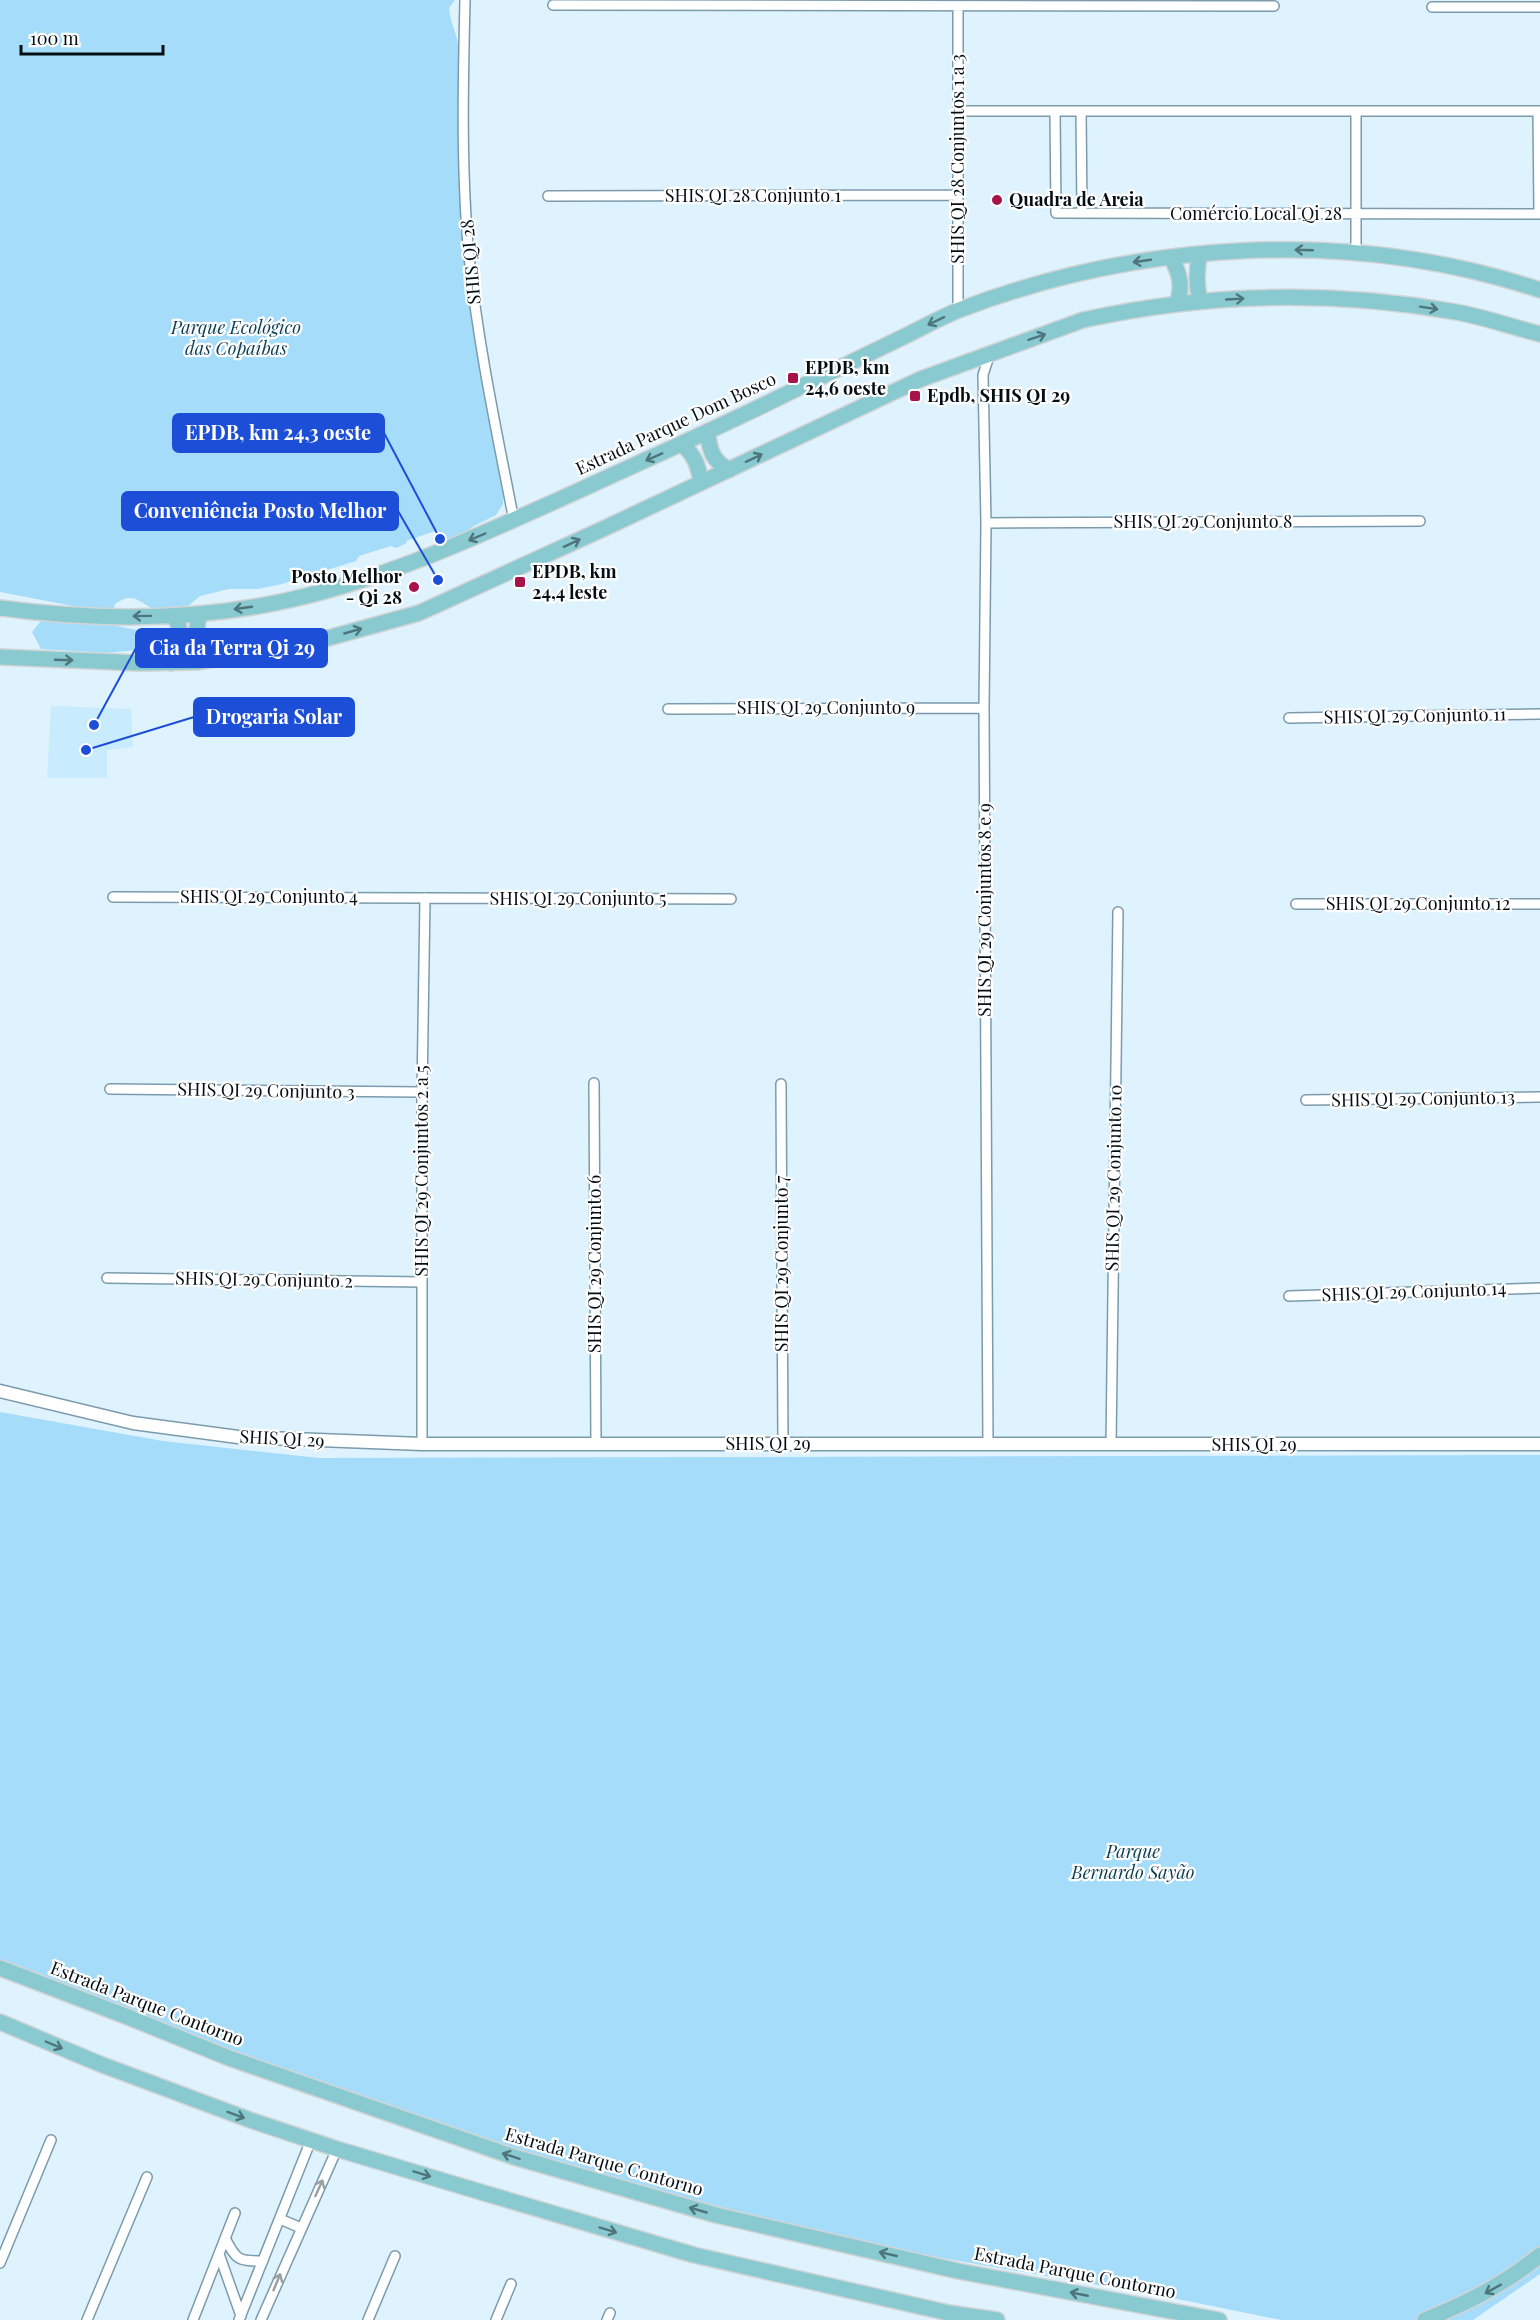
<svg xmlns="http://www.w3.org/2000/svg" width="1540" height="2320" font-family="'Playfair Display',serif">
<rect width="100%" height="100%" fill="#dff3ff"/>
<path fill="#c9ebfe" d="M51,706L131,709L133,747L107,750V778H47Z"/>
<path fill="#a5dcfa" d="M0,0H455L449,8C450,22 457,34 459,48C464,104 465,159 465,215C458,226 458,230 466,241L504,486L503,504L496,515L472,527L464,534L444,541L438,530L406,541L407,543L396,548L391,546L359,556L356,561L282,584L258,589H229L200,596L179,614C172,613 161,613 155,610C139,602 133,591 115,604C113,612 111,619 117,626L167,636L161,646L149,651L136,650L107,653L41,649L32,632L44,617L83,613L78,607L0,592Z
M0,1412L163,1441L319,1458L1540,1455V2274L1473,2320H1281L1173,2298L786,2231L358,2108L0,1968Z"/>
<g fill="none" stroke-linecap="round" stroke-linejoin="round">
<defs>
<path id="minor" d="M465,0C463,85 461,171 469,256C478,345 497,433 514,521
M553,5L1274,6
M1432,7H1540
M958,111H1540
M1055,111L1056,213L1540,214
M1081,111L1082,213
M1356,111V247L1362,253
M1538,111L1539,214
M548,196L958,195
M958,311V7
M986,523L1420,521
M668,709L984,708
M1289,718L1540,714
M113,897L731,899
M1296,904H1540
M594,1083L596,1444
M781,1084L783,1445
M110,1089L422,1092
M1306,1100L1540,1097
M107,1278L422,1282
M1289,1296L1540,1288
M422,1444V1092L425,898
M988,1445L984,708L986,523L983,375L990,353
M1111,1445L1118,912
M280,2219L301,2228
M225,2238C237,2261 238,2261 263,2261
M219,2254L241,2316
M0,2263L51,2140
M87,2320L147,2177
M193,2320L235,2213
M239,2320L311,2140
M261,2320L337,2149
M368,2320L395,2256
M496,2320L511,2284
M607,2320L610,2313"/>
<path id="tertiary" d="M0,1391L133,1423L238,1437L422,1444H1540"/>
<path id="primary" d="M1171,257C1180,274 1183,286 1177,304
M1200,301C1196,284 1196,270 1200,254
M708,433C709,450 713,461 729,470
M682,444C695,456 698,465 701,482
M0,608C90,620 185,621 275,603C381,582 480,535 578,491C647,459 716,429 784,395C823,376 862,357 901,338C920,329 939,318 959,310C1142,240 1353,228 1540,290
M0,657L139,663L197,662L310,643L419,613L605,528L921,379L1083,320C1206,293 1332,290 1456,312C1484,317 1512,327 1540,334
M197,662C195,645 195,630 200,614
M171,663C180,647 184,632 174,616
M0,1968L128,2017L229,2058L514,2157L716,2215L958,2271L1219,2320
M0,2022L100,2064L250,2120L337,2149L474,2190L694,2255L949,2313L997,2320
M1425,2320C1467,2303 1505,2284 1540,2255"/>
</defs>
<use href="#minor" stroke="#7b9bad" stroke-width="12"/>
<use href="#tertiary" stroke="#7b9bad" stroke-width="15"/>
<use href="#primary" stroke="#d2d4d5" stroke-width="18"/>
<use href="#minor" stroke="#fff" stroke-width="9"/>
<use href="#tertiary" stroke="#fff" stroke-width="12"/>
<use href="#primary" stroke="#89cad0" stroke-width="15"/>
</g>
<defs><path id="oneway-shaft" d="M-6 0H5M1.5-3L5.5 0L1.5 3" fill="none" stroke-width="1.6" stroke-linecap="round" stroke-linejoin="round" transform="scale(1.5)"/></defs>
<g stroke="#4d757b">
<use href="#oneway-shaft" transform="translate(1304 250) rotate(-178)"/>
<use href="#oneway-shaft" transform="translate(1142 261) rotate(172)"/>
<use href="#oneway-shaft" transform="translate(1235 299) rotate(-3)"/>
<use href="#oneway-shaft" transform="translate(1429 308) rotate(9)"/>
<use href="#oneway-shaft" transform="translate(936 321) rotate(154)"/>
<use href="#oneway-shaft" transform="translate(1037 337) rotate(-19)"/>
<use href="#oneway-shaft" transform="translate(654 457) rotate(156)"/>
<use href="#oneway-shaft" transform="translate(754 458) rotate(-25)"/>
<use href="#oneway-shaft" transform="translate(477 537) rotate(157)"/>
<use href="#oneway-shaft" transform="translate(572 543) rotate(-25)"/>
<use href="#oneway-shaft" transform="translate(243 608) rotate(172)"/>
<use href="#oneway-shaft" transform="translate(142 616) rotate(179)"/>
<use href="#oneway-shaft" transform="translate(353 631) rotate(-16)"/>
<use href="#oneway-shaft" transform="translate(64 660) rotate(2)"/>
<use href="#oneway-shaft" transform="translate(54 2045) rotate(23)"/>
<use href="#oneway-shaft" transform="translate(236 2115) rotate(20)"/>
<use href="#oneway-shaft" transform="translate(511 2156) rotate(-162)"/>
<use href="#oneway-shaft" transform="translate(422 2174) rotate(17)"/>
<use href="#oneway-shaft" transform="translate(698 2210) rotate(-164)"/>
<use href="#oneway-shaft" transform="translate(608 2230) rotate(17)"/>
<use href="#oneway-shaft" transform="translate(888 2254) rotate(-167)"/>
<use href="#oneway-shaft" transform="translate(1493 2289) rotate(151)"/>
<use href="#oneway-shaft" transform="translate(1079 2294) rotate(-169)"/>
</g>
<g stroke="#9a9fa1">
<use href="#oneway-shaft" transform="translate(319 2188) rotate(-66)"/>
<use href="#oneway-shaft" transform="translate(277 2282) rotate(-67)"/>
</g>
<g fill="#a7144c" stroke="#fff" stroke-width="2">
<circle cx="997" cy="200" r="6"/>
<rect x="787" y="372" width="12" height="12" rx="3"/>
<rect x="909" y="390" width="12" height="12" rx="3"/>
<rect x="514" y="576" width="12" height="12" rx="3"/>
<circle cx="414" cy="587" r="6"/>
</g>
<g text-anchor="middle" stroke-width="4.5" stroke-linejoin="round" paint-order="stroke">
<g font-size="18" fill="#030e14" stroke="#fff">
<text transform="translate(958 159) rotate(-90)" y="6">SHIS QI 28 Conjuntos 1 a 3</text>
<text x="753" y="202">SHIS QI 28 Conjunto 1</text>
<text x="1256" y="220">Comércio Local Qi 28</text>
<text transform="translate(471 262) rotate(-95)" y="6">SHIS QI 28</text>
<text transform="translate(676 424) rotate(-25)" y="6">Estrada Parque Dom Bosco</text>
<text x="1203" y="528">SHIS QI 29 Conjunto 8</text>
<text x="826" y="714">SHIS QI 29 Conjunto 9</text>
<text transform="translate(1415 716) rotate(-1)" y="6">SHIS QI 29 Conjunto 11</text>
<text x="269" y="903">SHIS QI 29 Conjunto 4</text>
<text x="578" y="905">SHIS QI 29 Conjunto 5</text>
<text x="1418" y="910">SHIS QI 29 Conjunto 12</text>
<text transform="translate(985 910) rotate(-90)" y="6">SHIS QI 29 Conjuntos 8 e 9</text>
<text transform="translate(266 1091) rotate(1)" y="6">SHIS QI 29 Conjunto 3</text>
<text transform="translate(1423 1099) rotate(-1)" y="6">SHIS QI 29 Conjunto 13</text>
<text transform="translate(422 1171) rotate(-90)" y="6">SHIS QI 29 Conjuntos 2 a 5</text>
<text transform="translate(1114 1178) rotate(-89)" y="6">SHIS QI 29 Conjunto 10</text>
<text transform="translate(595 1264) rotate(-90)" y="6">SHIS QI 29 Conjunto 6</text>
<text transform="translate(782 1264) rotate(-90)" y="6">SHIS QI 29 Conjunto 7</text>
<text transform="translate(264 1280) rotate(1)" y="6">SHIS QI 29 Conjunto 2</text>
<text transform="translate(1414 1292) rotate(-2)" y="6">SHIS QI 29 Conjunto 14</text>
<text transform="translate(282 1439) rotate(3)" y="6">SHIS QI 29</text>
<text x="768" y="1450">SHIS QI 29</text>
<text x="1254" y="1451">SHIS QI 29</text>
<text transform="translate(147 2004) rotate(21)" y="6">Estrada Parque Contorno</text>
<text transform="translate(604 2162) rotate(16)" y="6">Estrada Parque Contorno</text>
<text transform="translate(1075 2273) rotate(11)" y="6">Estrada Parque Contorno</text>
</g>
<g font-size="18" font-weight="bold" fill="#030e14" stroke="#fff" text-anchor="start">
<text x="1009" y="206">Quadra de Areia</text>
<text x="805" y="374">EPDB, km<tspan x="805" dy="21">24,6 oeste</tspan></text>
<text x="927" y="402">Epdb, SHIS QI 29</text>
<text x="532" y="578">EPDB, km<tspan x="532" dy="21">24,4 leste</tspan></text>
<text x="402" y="583" text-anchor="end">Posto Melhor<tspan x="402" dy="21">- Qi 28</tspan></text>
</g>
<g font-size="18" font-style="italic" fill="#0b3e54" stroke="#fff">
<text x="236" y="334">Parque Ecológico<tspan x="236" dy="21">das Copaíbas</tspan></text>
<text x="1133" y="1858">Parque<tspan x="1133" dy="21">Bernardo Sayão</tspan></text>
</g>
</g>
<path fill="none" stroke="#1d4ed8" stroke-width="2" d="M440 539L384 433M438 580L398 511M94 725L136 648M86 750L194 717"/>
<g fill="#1d4ed8" stroke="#fff" stroke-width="2">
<circle cx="440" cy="539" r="6"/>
<circle cx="438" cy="580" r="6"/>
<circle cx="94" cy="725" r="6"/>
<circle cx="86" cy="750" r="6"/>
</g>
<g fill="#1d4ed8" stroke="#1d4ed8" stroke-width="2">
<rect x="173" y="414" width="211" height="38" rx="6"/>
<rect x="122" y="492" width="276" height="38" rx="6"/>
<rect x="136" y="629" width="191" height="38" rx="6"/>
<rect x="194" y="698" width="160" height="38" rx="6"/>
</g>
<g font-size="20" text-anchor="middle" font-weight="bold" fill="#fff">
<text x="278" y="440">EPDB, km 24,3 oeste</text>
<text x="260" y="518">Conveniência Posto Melhor</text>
<text x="232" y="655">Cia da Terra Qi 29</text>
<text x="274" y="724">Drogaria Solar</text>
</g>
<path d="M21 45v9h142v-9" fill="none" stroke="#030e14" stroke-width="3"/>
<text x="30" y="45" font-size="18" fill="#030e14" stroke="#ffffff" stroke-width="4.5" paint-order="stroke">100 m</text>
</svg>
